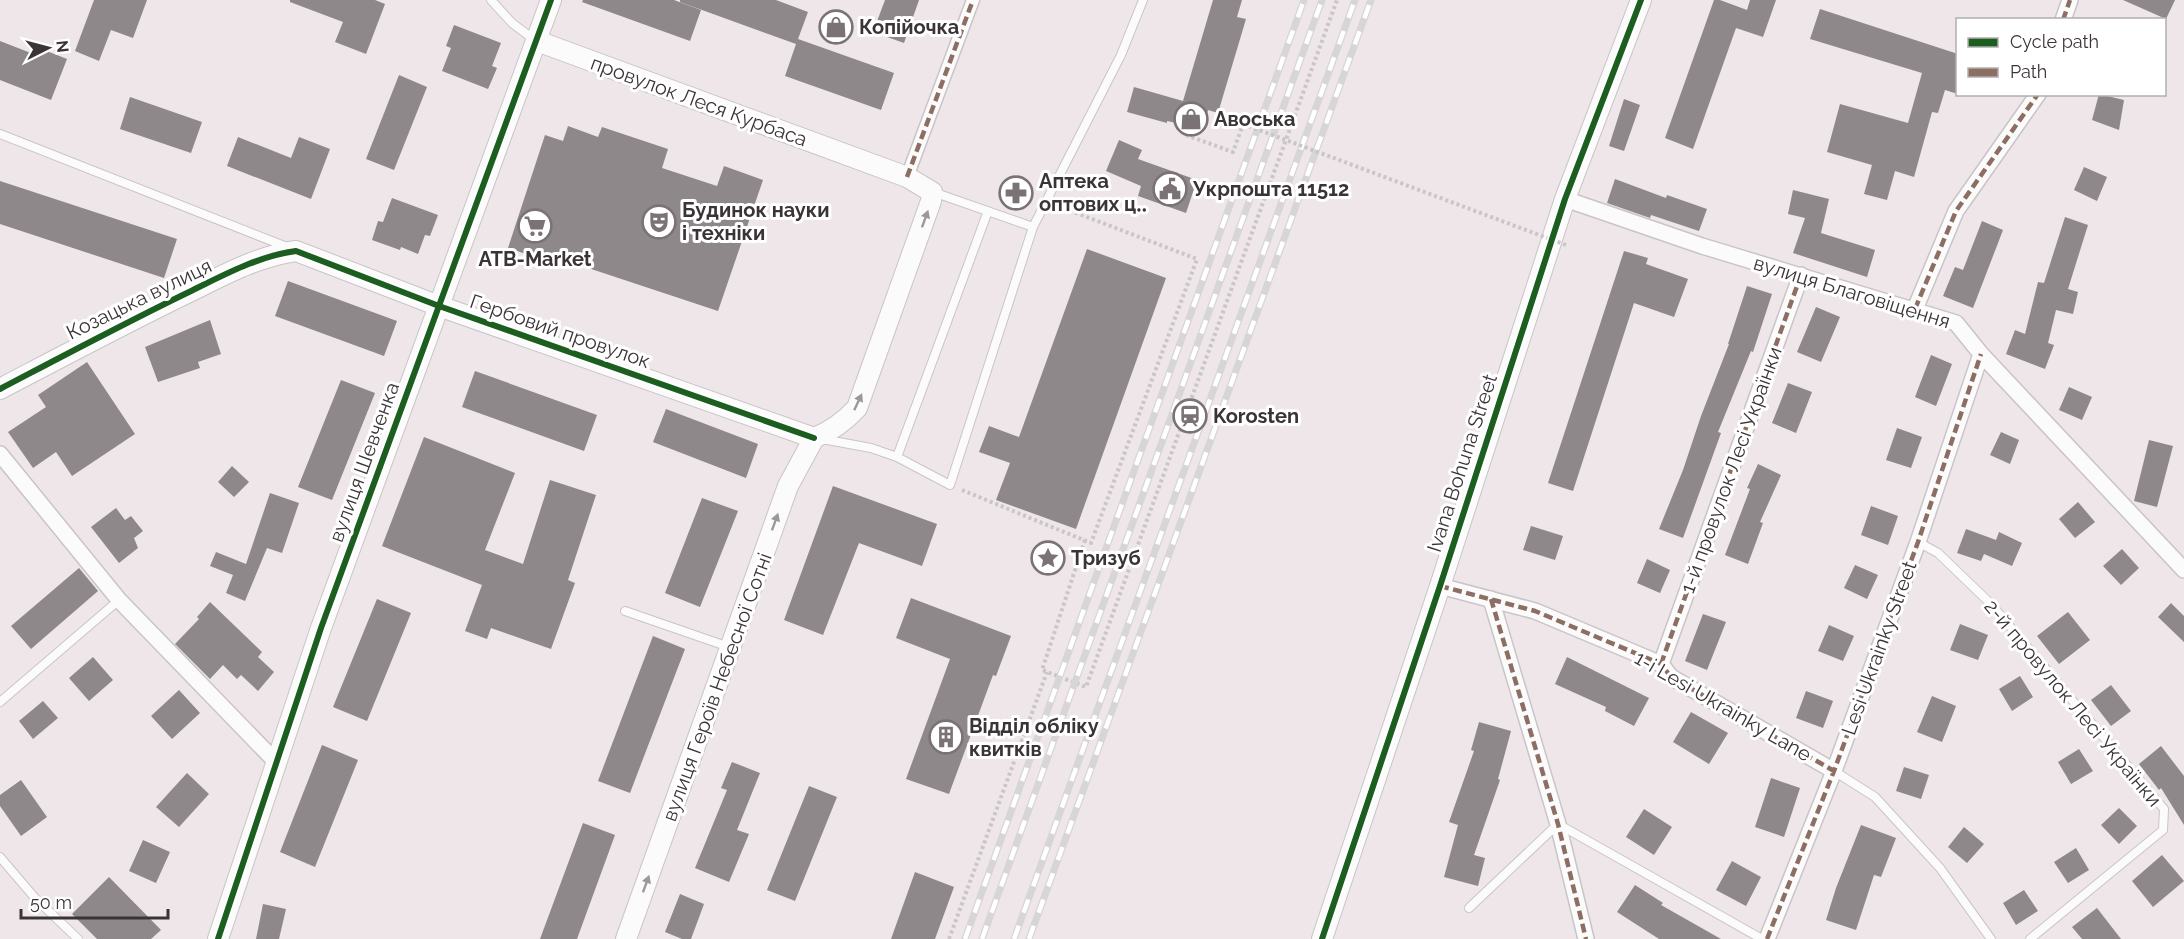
<svg xmlns="http://www.w3.org/2000/svg" width="2184" height="939" font-family="Raleway,sans-serif">
<rect width="100%" height="100%" fill="#eee6e8"/>
<path fill="#8e888a" d="M94,0H147L133,38L111,30L99,61L75,51Z
M290,0H375L385,4L366,54L335,42L343,22L290,2Z
M583,0H674L701,10L690,41L582,2Z
M680,0H776L808,12L798,39L894,73L881,110L785,76L796,44L680,2Z
M885,0H919L904,43L873,32Z
M1213,0H1242L1237,17L1246,19L1218,113L1208,110L1204,129L1167,121V123L1127,112L1134,87L1183,101Z
M1714,0H1720L1747,10L1750,0H1776L1763,37L1736,28L1693,149L1665,138Z
M2123,0H2175L2166,19Z
M1820,9L1958,54V94L1945,90L1938,113L1932,112L1914,177L1895,171L1887,200L1864,194L1872,165L1827,152L1840,104L1908,123L1922,73L1810,39Z
M454,25L501,43L492,66L497,68L488,89L442,71L451,48L446,46Z
M0,41L36,55L39,48L67,59L51,100L0,80Z
M399,75L427,87L394,170L366,159Z
M2099,94L2124,100L2119,130L2092,120Z
M130,97L202,122L191,153L120,129Z
M1624,99L1640,105L1624,151L1609,146Z
M568,126L598,137L602,127L668,149L662,168L717,186L724,166L763,180L718,311L552,256L550,262L508,248L545,135L563,141Z
M238,137L291,158L299,137L330,149L311,199L227,166Z
M1119,140L1142,150L1138,159L1197,180L1186,213L1138,196L1141,186L1106,171Z
M2084,167L2107,177L2097,201L2074,190Z
M1615,179L1666,198L1667,195L1707,209L1699,231L1651,215L1650,218L1607,203Z
M0,181L177,239L164,278L0,224Z
M1793,190L1829,199L1821,233L1875,250L1867,277L1793,253L1805,218L1788,214Z
M392,198L438,215L430,236L425,235L418,254L401,247L400,250L372,240L378,221L383,222Z
M2065,217L2088,225L2068,289L2078,292L2073,314L2056,310L2048,343L2054,345L2045,369L2006,354L2015,330L2025,334L2038,282L2044,283Z
M1982,221L2003,230L1973,308L1943,296L1955,267L1963,270Z
M1087,249L1166,278L1076,529L996,500L1010,463L979,452L989,426L1019,437Z
M1624,251L1648,258L1646,264L1688,279L1674,317L1634,303L1573,491L1548,483Z
M288,281L397,321L384,356L275,316Z
M1747,286L1772,294L1753,352L1751,351L1718,432L1721,433L1683,538L1659,529L1683,470L1701,416L1729,344H1728Z
M1816,307L1840,317L1821,362L1797,352Z
M210,320L221,354L198,362L200,368L158,382L145,347Z
M1931,355L1952,364L1936,406L1915,397Z
M87,362L135,434L72,476L56,452L33,468L8,432L46,407L38,395Z
M475,371L597,415L584,451L462,407Z
M341,380L375,393L332,500L298,487Z
M1788,383L1812,392L1796,433L1772,423Z
M2069,387L2092,397L2082,420L2059,410Z
M666,409L758,444L746,478L653,442Z
M1897,428L1922,437L1911,468L1886,460Z
M2001,432L2019,440L2010,464L1990,455Z
M424,437L515,473L485,550L523,564L550,480L596,495L568,580L575,583L551,649L491,628L487,639L465,631L482,585L382,546Z
M2149,440L2173,446L2157,507L2134,501Z
M1758,464L1781,475L1760,522L1763,523L1748,564L1725,555L1750,489L1747,488Z
M232,466L249,482L234,497L218,482Z
M833,486L937,524L922,566L859,543L823,635L784,620Z
M270,493L299,503L282,553L267,548L245,601L226,593L233,575L210,566L216,552L246,564Z
M702,498L738,511L700,607L665,593Z
M2078,502L2095,522L2075,538L2059,519Z
M1871,506L1898,516L1888,545L1861,535Z
M116,508L125,520L131,516L143,531L134,538L138,548L119,563L91,527Z
M1531,526L1563,536L1555,560L1523,550Z
M1966,529L1996,540L1999,532L2022,543L2012,566L1984,554L1981,561L1957,553Z
M2122,549L2139,568L2121,585L2103,566Z
M1647,559L1670,570L1660,593L1637,583Z
M1855,565L1878,575L1867,599L1844,588Z
M79,568L98,591L31,649L11,626Z
M911,598L1011,636L996,676L993,675L949,794L906,779L950,659L896,638Z
M377,599L411,613L367,721L333,707Z
M210,602L262,652L258,657L274,672L258,691L241,675L237,679L223,665L210,679L175,644L199,619L197,617Z
M2171,603L2184,616V642L2158,617Z
M2068,612L2090,640L2059,664L2037,636Z
M1703,614L1726,622L1707,670L1685,661Z
M1960,624L1988,635L1978,660L1950,650Z
M1829,625L1854,636L1843,661L1818,651Z
M653,636L685,649L630,793L598,781Z
M93,657L113,680L89,701L69,678Z
M1567,657L1649,698L1634,726L1605,711L1606,707L1555,684Z
M2020,676L2033,697L2012,711L1999,689Z
M2111,685L2131,711L2111,726L2091,700Z
M179,690L200,713L172,739L151,716Z
M1806,691L1833,701L1823,728L1796,718Z
M1932,696L1956,706L1942,742L1917,732Z
M43,701L58,718L33,739L19,721Z
M1691,712L1728,733L1709,764L1673,742Z
M1479,722L1511,731L1498,779L1500,780L1474,855L1485,858L1478,886L1444,877L1458,825L1449,822L1474,751L1471,750Z
M322,745L358,760L315,867L280,852Z
M2161,746L2184,776V825L2161,788L2159,790L2139,764Z
M2079,749L2093,771L2071,784L2058,762Z
M732,762L760,773L737,830L749,834L729,882L695,868L727,790L721,788Z
M1904,767L1929,775L1921,799L1896,791Z
M187,773L209,794L179,827L156,807Z
M1771,778L1800,788L1784,837L1755,827Z
M21,780L47,817L21,836L0,806V795Z
M809,786L837,797L795,901L767,890Z
M2119,808L2137,826L2119,844L2101,825Z
M1644,809L1672,827L1654,855L1626,837Z
M583,823L615,835L577,939H540Z
M1861,825L1896,838L1881,877L1874,875L1856,930L1826,920L1836,888Z
M1964,827L1984,844L1967,863L1948,847Z
M143,840L170,852L156,883L129,871Z
M2076,848L2089,870L2068,883L2054,862Z
M2162,855L2184,881L2153,907L2132,881Z
M1732,861L1761,877L1746,906L1716,890Z
M915,872L954,887L935,939H891Z
M109,877L161,930L151,939H97L72,914Z
M1635,885L1663,903L1661,905L1721,939H1659L1617,912Z
M2024,890L2038,911L2016,925L2003,903Z
M680,894L704,904L691,939H682L665,932Z
M263,904L286,909L279,939H256Z
M2097,908L2121,939H2082L2072,927Z"/>
<g fill="none" stroke-linecap="round" stroke-linejoin="round">
<defs>
<path id="service" d="M491,0L512,23L536,41
M0,134L287,247
M1033,227L1121,55L1143,0
M822,439L871,448L897,457L950,485L1033,227L933,192
M897,457L988,211
M1918,542L1938,553L1991,604L2164,809L2163,830L2030,939
M625,611L729,647
M0,702L119,600
M1834,771L1875,797L1940,868L1991,939
M0,857L35,898L78,939
M1469,908L1558,824L1762,939"/>
<path id="pedestrian" d="M907,177L973,0"/>
<path id="minor" d="M2063,20L2070,0
M1565,199L1702,246L1956,323L1981,354L2184,570
M1915,309L1956,211L2038,94
M0,454L119,600L276,762
M1440,586L1535,611L1661,664L1671,677L1834,771
M1491,599L1558,824L1586,939
M1661,664L1801,275
M1767,939L1834,771L1918,542L1981,354"/>
<path id="tertiary" d="M537,41L907,177L932,192L931,201L857,408C844,422 832,431 814,438
M0,389C63,356 125,323 189,292C224,275 258,256 296,251L439,306L814,438
M218,939L321,628L551,0
M626,939L788,486L814,438
M1322,939L1440,586L1565,199L1641,0"/>
</defs>
<use href="#service" stroke="#cac4c6" stroke-width="10"/>
<use href="#pedestrian" stroke="#cac4c6" stroke-width="15"/>
<use href="#minor" stroke="#cac4c6" stroke-width="18"/>
<use href="#tertiary" stroke="#cac4c6" stroke-width="22"/>
<path stroke="#c9c6c6" stroke-width="4" stroke-dasharray="3 3" stroke-linecap="butt" d="M1186,135L1233,152L1243,124
M962,490L1091,543L1197,259L1058,206
M1085,540L1042,670L1086,687L1337,0
M949,939L1047,672"/>
<use href="#service" stroke="#fcfbfc" stroke-width="8"/>
<use href="#pedestrian" stroke="#fcfbfc" stroke-width="12"/>
<use href="#minor" stroke="#fcfbfc" stroke-width="15"/>
<use href="#tertiary" stroke="#fcfbfc" stroke-width="20"/>
<defs>
<path id="rail" d="M965,939L1304,0
M982,939L1322,0
M1014,939L1355,0
M1029,939L1371,0"/>
</defs>
<use href="#rail" stroke="#d7d5d5" stroke-width="7"/>
<use href="#rail" stroke="#fff" stroke-width="4.5" stroke-dasharray="14" stroke-linecap="butt"/>
<path stroke="#c9c6c6" stroke-width="4" stroke-dasharray="3 3" stroke-linecap="butt" d="M1243,124L1566,245"/>
<path stroke="#8d6e63" stroke-width="4.5" stroke-dasharray="9 4.5" stroke-linecap="butt" d="M2063,20L2070,0
M907,177L973,0
M1915,309L1956,211L2038,94
M1440,586L1535,611L1661,664L1671,677L1834,771
M1491,599L1558,824L1586,939
M1661,664L1801,275
M1767,939L1834,771L1918,542L1981,354"/>
<defs>
<path id="cycleway" d="M0,389C63,356 125,323 189,292C224,275 258,256 296,251L439,306L814,438
M218,939L321,628L551,0
M1322,939L1440,586L1565,199L1641,0"/>
</defs>
<use href="#cycleway" stroke="#fff" stroke-width="10"/>
<use href="#cycleway" stroke="#1b5e20" stroke-width="6"/>
</g>
<defs><path id="oneway-solid" d="M-6-.8H1V-3.2L6.5 0L1 3.2V.8H-6Z" transform="scale(1.5)"/></defs>
<g fill="#9c9899">
<use href="#oneway-solid" transform="translate(925 219) rotate(-70)"/>
<use href="#oneway-solid" transform="translate(858 402) rotate(-65)"/>
<use href="#oneway-solid" transform="translate(775 522) rotate(-70)"/>
<use href="#oneway-solid" transform="translate(646 884) rotate(-70)"/>
</g>
<defs>
<symbol id="shop-ring" viewBox="-11 -11 22 22"><circle r="9.5" fill="#fff" stroke="#7a7274" stroke-width="1.5"/><path d="M-5-2.5h2.3a2.7 3.5 0 0 1 5.4 0H5L5.5 6h-11ZM-1.5-2.5h3a1.5 2.3 0 0 0-3 0Z" fill="#7a7274"/></symbol>
<symbol id="civic-ring" viewBox="-11 -11 22 22"><circle r="9.5" fill="#fff" stroke="#7a7274" stroke-width="1.5"/><path d="M-.6-6.5H3V-4.5H.6V-3L4-1V1h2V6H-6V1h2V-1L-.6-3ZM-1.2 2.5V6h2.4V2.5Z" fill="#7a7274"/></symbol>
<symbol id="pharmacy-ring" viewBox="-11 -11 22 22"><circle r="9.5" fill="#fff" stroke="#7a7274" stroke-width="1.5"/><path d="M-2-6h4v4h4v4h-4v4h-4v-4h-4v-4h4Z" fill="#7a7274"/></symbol>
<symbol id="theatre-ring" viewBox="-11 -11 22 22"><circle r="9.5" fill="#fff" stroke="#7a7274" stroke-width="1.5"/><path d="M-5-5.5Q0-4 5-5.5V0Q5 5 0 6Q-5 5-5 0ZM-3.3-2.5H-1v1.5H-3.3ZM1-2.5H3.3v1.5H1ZM-2.8 1Q0 5.5 2.8 1Z" fill="#7a7274"/></symbol>
<symbol id="supermarket-ring" viewBox="-11 -11 22 22"><circle r="9.5" fill="#fff" stroke="#7a7274" stroke-width="1.5"/><path d="M-6-5.5h2.5l.6 2H6L4.5 2H-2.5L-4.4-4H-6ZM-1.5 3.2a1.3 1.3 0 1 0 .1 0ZM3 3.2a1.3 1.3 0 1 0 .1 0Z" fill="#7a7274"/></symbol>
<symbol id="station-ring" viewBox="-11 -11 22 22"><circle r="9.5" fill="#fff" stroke="#7a7274" stroke-width="1.5"/><path d="M-3-6H3Q5-6 5-4V2Q5 4 3 4L4.5 6H3L1.5 4h-3L-3 6H-4.5L-3 4Q-5 4-5 2V-4Q-5-6-3-6ZM-3.5-4v3h7v-3ZM-3.5 1v1.5H-2V1ZM2 1v1.5H3.5V1Z" fill="#7a7274"/></symbol>
<symbol id="sight-ring" viewBox="-11 -11 22 22"><circle r="9.5" fill="#fff" stroke="#7a7274" stroke-width="1.5"/><path d="M0-6L1.8-2.2L6-1.7L2.9 1.2L3.7 5.4L0 3.3L-3.7 5.4L-2.9 1.2L-6-1.7L-1.8-2.2Z" fill="#7a7274"/></symbol>
<symbol id="building-ring" viewBox="-11 -11 22 22"><circle r="9.5" fill="#fff" stroke="#7a7274" stroke-width="1.5"/><path d="M-4-6H4V6H1V3H-1V6H-4ZM-2.5-4.3h1.7v1.8h-1.7ZM.8-4.3h1.7v1.8H.8ZM-2.5-1h1.7V.8h-1.7ZM.8-1h1.7V.8H.8Z" fill="#7a7274"/></symbol>
</defs>
<g fill-rule="evenodd">
<use href="#shop-ring" x="817" y="8" width="38" height="38"/>
<use href="#shop-ring" x="1172" y="100" width="38" height="38"/>
<use href="#civic-ring" x="1151" y="170" width="38" height="38"/>
<use href="#pharmacy-ring" x="997" y="174" width="38" height="38"/>
<use href="#theatre-ring" x="640" y="203" width="38" height="38"/>
<use href="#supermarket-ring" x="516" y="207" width="38" height="38"/>
<use href="#station-ring" x="1171" y="397" width="38" height="38"/>
<use href="#sight-ring" x="1029" y="539" width="38" height="38"/>
<use href="#building-ring" x="927" y="718" width="38" height="38"/>
</g>
<g text-anchor="middle" stroke-width="6" stroke-linejoin="round" paint-order="stroke">
<g font-size="20" font-weight="bold" fill="#3b3436" stroke="#fff" text-anchor="start">
<text x="859" y="34">Копійочка</text>
<text x="1214" y="126">Авоська</text>
<text x="1039" y="188">Аптека<tspan x="1039" dy="23">оптових ц‥</tspan></text>
<text x="1193" y="196">Укрпошта 11512</text>
<text x="682" y="217">Будинок науки<tspan x="682" dy="23">і техніки</tspan></text>
<text x="535" y="266" text-anchor="middle">ATB-Market</text>
<text x="1213" y="423">Korosten</text>
<text x="1071" y="565">Тризуб</text>
<text x="969" y="733">Відділ обліку<tspan x="969" dy="23">квитків</tspan></text>
</g>
<g font-size="20" fill="#3b3436" stroke="#fff">
<text transform="translate(699 101) rotate(20)" y="7">провулок Леся Курбаса</text>
<text transform="translate(1852 292) rotate(17)" y="7">вулиця Благовіщення</text>
<text transform="translate(139 299) rotate(-26)" y="7">Козацька вулиця</text>
<text transform="translate(560 331) rotate(19)" y="7">Гербовий провулок</text>
<text transform="translate(364 462) rotate(-70)" y="7">вулиця Шевченка</text>
<text transform="translate(1462 463) rotate(-72)" y="7">Ivana Bohuna Street</text>
<text transform="translate(1731 470) rotate(-70)" y="7">1-й провулок Лесі Українки</text>
<text transform="translate(1879 648) rotate(-70)" y="7">Lesi Ukrainky Street</text>
<text transform="translate(717 687) rotate(-70)" y="7">вулиця Героїв Небесної Сотні</text>
<text transform="translate(2073 703) rotate(50)" y="7">2-й провулок Лесі Українки</text>
<text transform="translate(1723 706) rotate(30)" y="7">1-i Lesi Ukrainky Lane</text>
</g>
</g>
<rect x="1956" y="18" width="210" height="78" fill="#ffffff" stroke="#b1aeaf" stroke-width="1.5"/>
<rect x="1968" y="38" width="30" height="9" fill="#1b5e20" stroke="#b1aeaf" stroke-width="1.5"/>
<text x="2010" y="48" font-size="18" fill="#3b3436">Cycle path</text>
<rect x="1968" y="68" width="30" height="9" fill="#8d6e63" stroke="#b1aeaf" stroke-width="1.5"/>
<text x="2010" y="78" font-size="18" fill="#3b3436">Path</text>
<g transform="translate(48 48) rotate(84)" stroke="#ffffff" stroke-width="4.5" paint-order="stroke">
<path d="M0-4.5L10 22L0 15L-10 22Z" fill="#3b3436"/>
<text y="-9" font-size="16" font-weight="bold" text-anchor="middle" fill="#3b3436">N</text>
</g>
<path d="M21 909v9h147v-9" fill="none" stroke="#3b3436" stroke-width="3"/>
<text x="30" y="909" font-size="18" fill="#3b3436" stroke="#ffffff" stroke-width="4.5" paint-order="stroke">50 m</text>
</svg>
